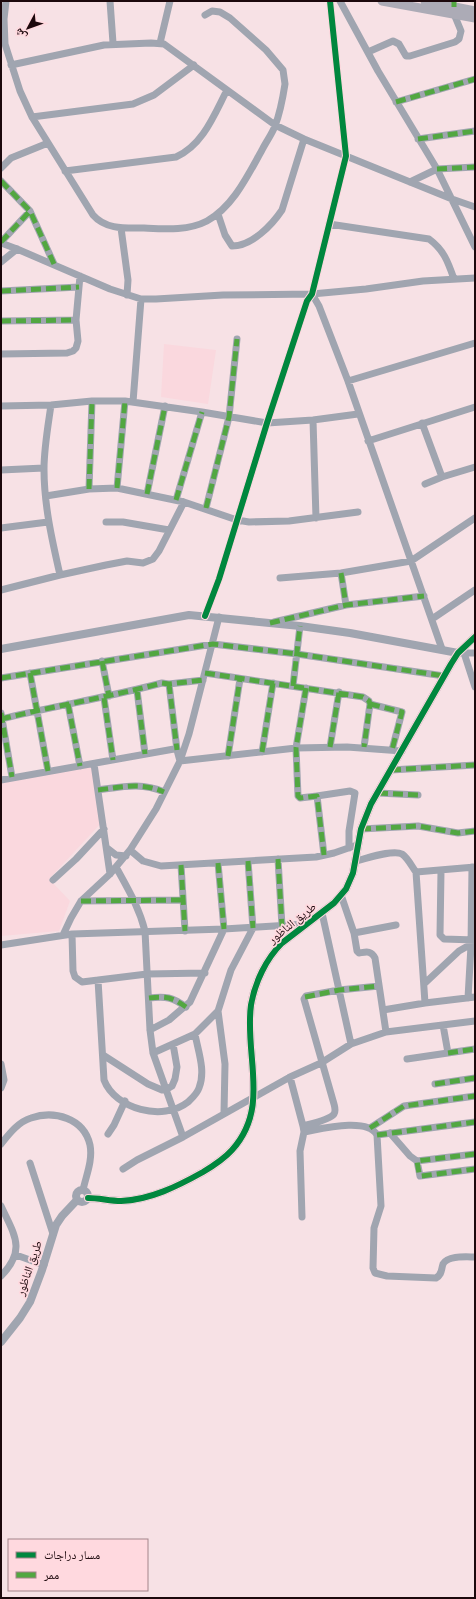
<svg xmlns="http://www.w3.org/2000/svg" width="476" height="1599" font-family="Cabin,'Noto Naskh Arabic',sans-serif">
<rect width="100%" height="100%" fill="#f7e1e5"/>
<path fill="#fad8de" d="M164,344L216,350L208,404L161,397Z
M92,766L103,821L49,879L70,901L59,931L1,936V782Z"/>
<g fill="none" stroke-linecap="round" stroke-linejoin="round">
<path stroke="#a0a5b0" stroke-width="7" d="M6,1L4,19L5,44L20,91L32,117L93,215C106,230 126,228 144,228C164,229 188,231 207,221C233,207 248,175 262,150C266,142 272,134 275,126C280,113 283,97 285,84L283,70L266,50L230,18L220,12L212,11L205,15
M110,1L113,43
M340,1L378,71L437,169L475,247
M160,43L170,1
M368,52L393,41L399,44L406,56H410L455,42L459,39L461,31L454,14
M11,65L104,45L151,43L164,44L275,125L304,139L452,199L475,207
M396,102L475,79
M32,117L133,104L154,95L194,65
M418,139L475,131
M1,168L11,158L48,143
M65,171L176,157C203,145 214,115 227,90
M1,181L30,211L54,264
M410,182L437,169L475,167
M218,214L225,235L232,246C252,246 272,225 282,210L304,139
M329,224L429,239C444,250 448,262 454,279
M121,228L128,280L127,295
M1,242L30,211
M1,243L17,249L110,289L141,299H156L223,295L312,294L366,289L423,281L475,278
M1,262L17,249
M1,291L79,287
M312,294L319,306L348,381L442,649
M1,321L76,320
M1,354L67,353L73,351L76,348L78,341L76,320L80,276
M348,381L475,343
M133,402L141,299
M51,405C48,426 44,448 44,469C44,505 52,540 60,575
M1,406L51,405L92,401H125L202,412L267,423L313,420L358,414
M313,420L316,518
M422,423L442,477L475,467
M368,441L475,407
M1,470L44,468
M425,484L442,477
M117,488L125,401
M89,489L92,401
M147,494L165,406
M46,496L89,489L117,488L184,502L237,520L249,522L289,521L358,512
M176,500L202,412
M206,508L229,417L237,339
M106,522H123L169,530
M1,528L48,522
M341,573L346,605
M280,578L341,573L411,561L475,518
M1,590L60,575L106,565L127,561L143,563L153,559L159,551L184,502
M205,616L219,579L267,423L307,301L312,294L346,156L330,1
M432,619L475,590
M274,622L346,605L424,596
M461,653H475
M464,653L475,687
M102,661L109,696
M30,673L48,771
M205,673L363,697L369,701L370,704L364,747
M1,678L213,644L297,654L444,676
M169,684L177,750
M293,686L300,626
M306,688L296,748L298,796L300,798L317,796L324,855
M137,690L145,754
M104,698L113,760
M68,704L80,766
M370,704L402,712L392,750
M1,713L12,777
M1,719C55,706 109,697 162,683L169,684L203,680
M330,747L339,692
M262,752L273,683
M228,756L240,679
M94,764L110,874
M391,770L475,765
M1,780L174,749L177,750L180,761L296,748L347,747L402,751
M98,790C122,787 141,782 164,792
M378,793L418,795
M317,796L350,791L355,793L349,831V848
M361,829L418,826L458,833L475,831
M107,848L116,855L126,856
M130,850L143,861L161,866L316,857L334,853L357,845
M278,859L282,926
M355,861C365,859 393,849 402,854C408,858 412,867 416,872L425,1003
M181,865L185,931
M116,867C128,889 139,907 145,931L150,1030L153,1053L183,1137
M441,871L440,935L444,939L475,940
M416,872L475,867
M53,880L76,859L104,829
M341,895L354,933L357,951L359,953C366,952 371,950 375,958L386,1032
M81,901L182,900
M322,913L351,1044
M354,933L396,925
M72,934L73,971L75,977L82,982L147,974L205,973
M63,935L71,918L81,901L110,874L130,850L156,809L180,761L189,734L219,617
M1,945L72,934L224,929L306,924
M98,980L104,1080C115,1109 163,1122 188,1102C192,1098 197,1094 199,1088C206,1071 198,1051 195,1034
M425,983L459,951L466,947H471
M149,998C166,996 172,997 186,1007
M468,998L471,946L472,867
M383,1010L425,1003L475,997
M218,1011L225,1064L224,1113
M443,1025L448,1053
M150,1030L169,1020L190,1002L224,929L218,863
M153,1053L195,1034L218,1011L231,970L253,928L248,861
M103,1055L148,1084L162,1090L167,1089L172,1086L175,1079L177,1067L173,1044
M407,1059L475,1049
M1,1064L4,1080L1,1088
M290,1077L303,1126C310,1124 330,1120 334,1114C336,1111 335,1108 334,1104L304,999L306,996L339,990L379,986
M435,1084L475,1078
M303,1126L304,1132C321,1129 367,1117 377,1135L381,1206L374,1228L373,1268L375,1273L387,1276L436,1278C442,1275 441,1270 443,1264C448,1255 467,1257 475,1257
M370,1128L404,1106L475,1096
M390,1133L410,1156L417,1161L420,1176L475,1169
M108,1134L114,1125L125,1101
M377,1135L475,1122
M1,1144C9,1134 18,1122 31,1118C54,1110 84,1118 90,1145C93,1160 86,1176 83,1190
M417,1161L475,1154
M30,1163L53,1234
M123,1169L137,1160L183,1137L290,1077L321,1063L351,1044L386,1032L475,1021
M1,1206C14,1234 27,1250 1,1276
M302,1217L300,1151L304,1132
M16,1255L44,1265"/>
<path stroke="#a0a5b0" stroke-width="8" d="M1,649L189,615L300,626L350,633L458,653
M76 1196a6 6 0 1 1 12 0a6 6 0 1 1-12 0Z
M88,1198C99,1198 110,1201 121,1201C150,1200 178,1186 203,1172C213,1166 224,1159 232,1150C271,1107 244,1055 251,1005C255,982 266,959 282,943L334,903L346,889L353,873L361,829L371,804L451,664L458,653L475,637
M1,1342L20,1318L30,1302L42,1270L56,1225L62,1216L77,1200"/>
<path stroke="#acabb6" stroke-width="9" d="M382,1L475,18
M425,1L475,11"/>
<path stroke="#52a741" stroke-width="5" stroke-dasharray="10 5" stroke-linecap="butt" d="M454,7V1
M396,102L475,79
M418,139L475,131
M437,169L475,167
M1,181L30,211L54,264
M1,242L30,211
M1,291L79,287
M1,321L76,320
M117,488L125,401
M89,489L92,401
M147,494L165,406
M176,500L202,412
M206,508L229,417L237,339
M341,573L346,605
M270,623L346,605L424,596
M102,661L109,696
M30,673L48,771
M205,673L363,697L369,701L370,704L364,747
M1,678L213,644L297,654L444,676
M169,684L177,750
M293,686L300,626
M306,688L296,748L298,796L300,798L317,796L324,855
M137,690L145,754
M104,698L113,760
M68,704L80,766
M370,704L402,712L392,750
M1,713L12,777
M1,719C55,706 109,697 162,683L169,684L203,680
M330,747L339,692
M262,752L273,683
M228,756L240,679
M391,770L475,765
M98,790C122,787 141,782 164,792
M378,793L418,795
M361,829L418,826L458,833L475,831
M278,859L282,926
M248,861L253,928
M218,863L224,929
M181,865L185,931
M81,901L182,900
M305,997L339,990L379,986
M149,998C166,996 172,997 186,1007
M448,1053L475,1049
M435,1084L475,1078
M370,1128L404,1106L475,1096
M377,1135L475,1122
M475,1154L417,1161L419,1173L421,1176L475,1169"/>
<defs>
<path id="cycleway" d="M205,616L219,579L267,423L307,301L312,294L346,156L330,1
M88,1198C99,1198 110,1201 121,1201C150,1200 178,1186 203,1172C213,1166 224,1159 232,1150C271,1107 244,1055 251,1005C255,982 266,959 282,943L334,903L346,889L353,873L361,829L371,804L451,664L458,653L475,637"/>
</defs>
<use href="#cycleway" stroke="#ffd9df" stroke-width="8"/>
<use href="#cycleway" stroke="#00873e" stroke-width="6"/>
</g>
<g text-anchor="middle" stroke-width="3.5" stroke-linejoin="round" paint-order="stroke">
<g font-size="12" fill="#1c080c" stroke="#ffd9df">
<text transform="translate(292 923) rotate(-39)" y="4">طريق الناظور</text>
<text transform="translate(29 1268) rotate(-71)" y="4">طريق الناظور</text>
</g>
</g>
<rect width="476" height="1599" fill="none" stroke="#1c080c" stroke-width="4"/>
<rect x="8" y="1539" width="140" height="52" fill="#ffd9df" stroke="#a4858b"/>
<rect x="16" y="1552" width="20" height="6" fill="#00873e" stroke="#a4858b"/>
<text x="44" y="1559" font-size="12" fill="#1c080c">مسار دراجات</text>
<rect x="16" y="1572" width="20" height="6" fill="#52a741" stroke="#a4858b"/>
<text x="44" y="1579" font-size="12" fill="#1c080c">ممر</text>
<g transform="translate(28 28) rotate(229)" stroke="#ffd9df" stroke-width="3" paint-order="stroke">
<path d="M0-3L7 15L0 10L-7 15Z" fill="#1c080c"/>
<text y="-6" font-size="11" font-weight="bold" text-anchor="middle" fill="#1c080c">ش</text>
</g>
</svg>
